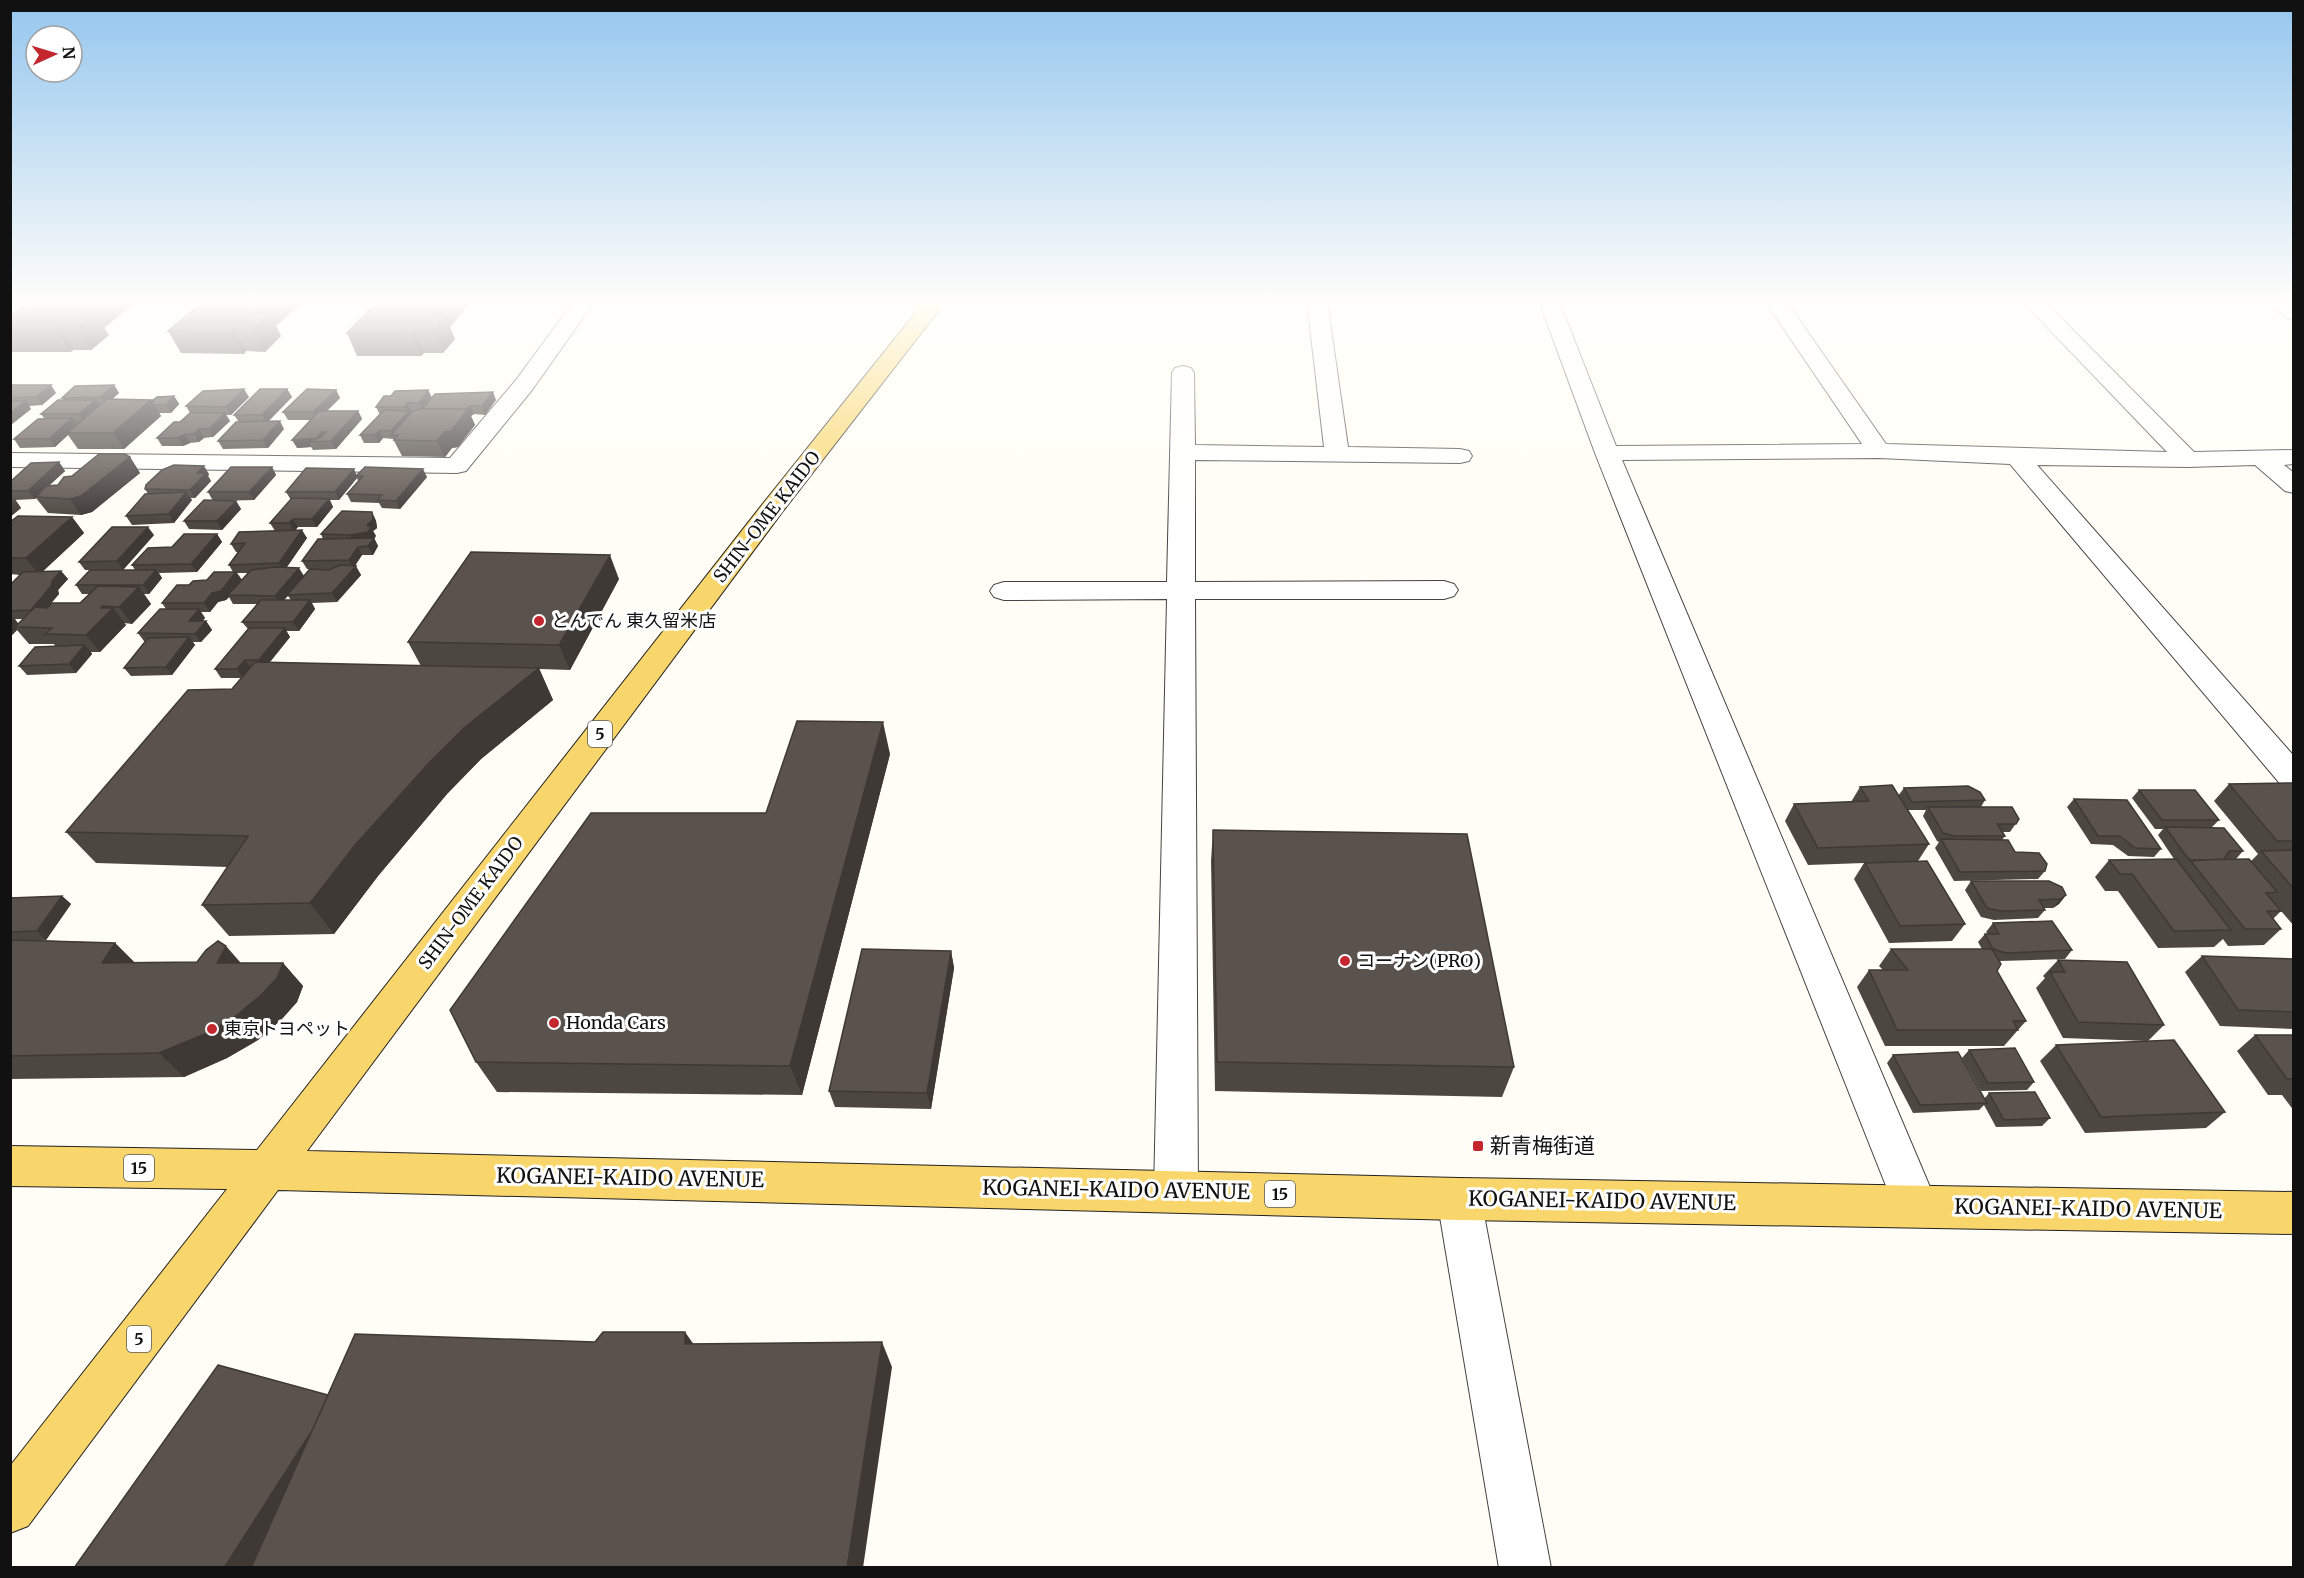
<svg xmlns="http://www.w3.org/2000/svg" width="2304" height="1578" font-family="Merriweather,'Noto Sans JP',serif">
<rect width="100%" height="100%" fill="#fffdf5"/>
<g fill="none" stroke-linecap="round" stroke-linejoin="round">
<defs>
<path id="street" d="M574,301H595L532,390L466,471L457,473L10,467V453L450,458L516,380Z
M1307,301H1327L1348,447L1460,449L1469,451L1472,456L1469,461L1460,463L1195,460V582L1444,581L1454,584L1458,590L1454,596L1444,599H1195L1198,1192L1191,1206L1176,1212L1161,1206L1154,1192L1167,599L1004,600L994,597L990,591L994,585L1004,582H1167L1172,373L1175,368L1183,366L1191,368L1194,373L1195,445L1324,447Z
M1539,301H1559L1616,446L1862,444L1765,301H1786L1886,444L2167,452L2022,301H2044L2194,452L2294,450V464L2284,465L2294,473V493L2285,491L2255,465L2188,467L2037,465L2294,756V790L2282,786L2010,464L1879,458L1622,460L1938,1206L1931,1221L1916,1227L1901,1221L1894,1206L1595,453Z
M2266,301H2290L2294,304V320L2287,318Z
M1459,1178L1474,1184L1481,1199L1551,1568H1499L1437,1199L1444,1184Z"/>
<path id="primary" d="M925,301H946L783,511L307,1151L1459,1178L2294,1192V1234L1459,1220L278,1190L28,1526L10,1533V1466L227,1189L10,1186V1146L257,1150L765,501Z"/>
</defs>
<use href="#street" stroke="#444" stroke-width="2"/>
<use href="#primary" stroke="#222" stroke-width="2"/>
<use href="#street" fill="#fff" fill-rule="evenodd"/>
<use href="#primary" fill="#f9d66b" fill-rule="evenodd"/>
</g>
<path fill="#4d4742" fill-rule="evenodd" d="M378,301H472L450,327L455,339L443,353H424L421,356H357L347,333Z
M10,316L104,328L109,335L91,350H74L70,352H10Z
M276,326L281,336L265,352L246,351L244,354L181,353L168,331Z
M10,385L56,393L42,405L29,406L31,409L12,424H10Z
M114,385L119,393L112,399L152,401L174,396L179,404L171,413H159L161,416L124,449H78L68,435L55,447L20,448L14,439L44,418L41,414L64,400L62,398Z
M287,389L292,397L268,421L284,429L268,448L223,449L218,441L239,422L234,415Z
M336,390L340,398L327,411H358L362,419L336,449L313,450L311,447L297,448L311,420H288L283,412Z
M428,390L432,398L496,400L485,415L474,414L471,416L475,425L458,447L452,448L445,457L402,456L393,439L383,438L379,443H364L360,435L380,415L376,407L391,396Z
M249,397L231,415H226L230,421L213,437L204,438L199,442L190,443L183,446H162L157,438L180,422L190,413L186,406Z
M130,457L140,473L92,512L81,515L48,513L36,498L35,499L15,500L21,508L10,517V482L59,462L65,471L49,485H58L72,476Z
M272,467L276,475L254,500L213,501L208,492Z
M209,474L208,476L211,481L195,498H190L192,500L174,523L132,525L126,516L148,494L145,489Z
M357,475L427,477L400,509L382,508L379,503L351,502L347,494L358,481L357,478L339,500H330L333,507L317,527H298L295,530L307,538L287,567L304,576L309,569H307L302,561L323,539L321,534L372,512L376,521L377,528L373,531L376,536L374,538L378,546L373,555H362L355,566L361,575L337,602L312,603L315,609L299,631H286L290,637L270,662L421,666L408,642L619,579L570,670L539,669L553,700L481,759L447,794L378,876L334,934L229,936L202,905L228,867L96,863L66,832L232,689L241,678H221L215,669L248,629L242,622L257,604H233L229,597L226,600L218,602L210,612H201L205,618L202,621H206L212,630L201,642H193L195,645L172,675L131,676L124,668L146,641H144L138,633L166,609L162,603L189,585L233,572L229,565L238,552H236L231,544L275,531L270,523L291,500L286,492ZM237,573H248L242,580ZM288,596L291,600H284Z
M236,501L241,509L222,530L189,529L184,521Z
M72,517L84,533L43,571H61L68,579L58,590L59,594L47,608L80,603L89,594H82L76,585L135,570L132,565L172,547L217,534L222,542L197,572L159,573L162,578L149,594H144L151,604L132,624L124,623L126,625L100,652H91L92,654L76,673L27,675L19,666L55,646L54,644H29L17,630L10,637V585L20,575L10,574V522ZM15,619H23L18,624Z
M154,535L123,570H85L79,562Z
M890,754L802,1095L497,1092L476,1062L766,813Z
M2294,783V926L2275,904L2281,911L2273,919L2281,929L2264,945L2228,946L2223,939L2214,947L2158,948L2118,891H2105L2095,877L2109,860L2174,859L2158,835L2163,829H2155L2132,798L2139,790L2219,820L2212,827L2243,851L2236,859L2251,861L2258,854L2214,801L2229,784Z
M1860,787L1898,796L1904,788L1985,800L1981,807L2019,819L2010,832H2003L2005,836L2002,840L2015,852L2045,871L2038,879L1954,881L1935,848L1939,842L1937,841L1923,816L1926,810H1907L1929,844L1918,861L1965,924L1952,941L1889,943L1854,879L1864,863L1808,865L1785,821L1794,804L1851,802Z
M2074,799L2161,849L2154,857L2128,856L2113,845L2091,844L2067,807Z
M1213,830L1514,1067L1502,1097L1215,1091L1211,861Z
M1971,881L2066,895L2059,904L2053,908H2044L2045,910L2038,918L1994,920L1981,917L1965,890Z
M62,896L71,904L46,940H33L115,943L135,963H283L303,986L297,1002L281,1020L258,1040L227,1058L184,1077L10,1079V898Z
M1993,923L2072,950L2065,959L2000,961L1997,971L2026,1021L2018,1030L2004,1046H1885L1857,987L1869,970H1883L1879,966L1891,949H1982L1978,942L1985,934H1988L1986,932Z
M951,951L954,968L931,1109L835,1107L829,1091Z
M2202,956L2294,959V1029L2220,1026L2185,972Z
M2058,960L2164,1025L2148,1041L2063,1038L2036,988L2045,978L2043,976Z
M2255,1035H2294V1111L2282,1095H2268L2237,1051Z
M2056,1045L2225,1112L2206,1128L2085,1133L2040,1061Z
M1969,1050L2034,1082L2027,1090L1981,1091L1962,1058Z
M1893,1055L1984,1099L1989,1093L2050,1118L2042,1126L1996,1127L1984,1105L1979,1110L1913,1113L1887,1063Z"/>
<path fill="#3f3936" d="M96,301H137L104,328L109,335L91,350L77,327L81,313Z
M268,301H304L276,326L281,336L265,352L253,329L254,314Z
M444,301H472L450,327L455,339L443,353L434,331L430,317Z
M59,327L74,350L70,352L56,330Z
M234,329L246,351L244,354L232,332Z
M414,331L424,353L421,356L411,334Z
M51,385L56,393L42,405L36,397Z
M114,385L119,393L106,405L101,397Z
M244,389L249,397L231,415L226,407Z
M287,389L292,397L267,423L262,415Z
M336,390L340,398L317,420L313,412Z
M428,390L432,398L423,411L419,403Z
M493,392L496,400L485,415L482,406Z
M174,396L179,404L171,413L166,405Z
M96,400L102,408L85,422L79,414Z
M151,400L161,416L124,449L113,433Z
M26,401L31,409L12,424L10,422V413Z
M407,403L411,411L410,413L413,419L393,435L391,431L408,413L405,407Z
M470,406L474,414L471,416L475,425L458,447L452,448L445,457L437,441L461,414Z
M358,411L362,419L336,449L331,441Z
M225,413L230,421L213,437L209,429Z
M72,418L78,426L67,433L68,435L55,447L49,439Z
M280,421L284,429L268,448L263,440Z
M199,429L204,438L199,442L194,434Z
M380,430L383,438L379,443L375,435Z
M322,432L327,440L309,442L311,447L297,448L292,440Z
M185,434L190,443L183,446L178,438Z
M130,457L140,473L92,512L81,515L70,499Z
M59,462L65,471L37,497H36V498L35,499L28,491Z
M204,466L209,474L208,476L211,481L195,498L190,490L197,473Z
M272,467L276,475L254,500L249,492Z
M354,469L357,476H356L357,478L339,500L335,492Z
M423,469L427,477L400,509L396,501Z
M186,492L192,500L174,523L169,514Z
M15,499L21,508L10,517V503Z
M329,499L333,507L317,527L312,519Z
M236,501L241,509L222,530L217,521Z
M372,512L376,521L377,528L373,531L376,536L374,538L378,546L373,555L368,546L354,543L350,535L367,525Z
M72,517L84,533L39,575L26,558Z
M293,519L298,527L294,532L289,523Z
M148,527L154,535L123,570L117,561Z
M302,530L307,538L284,571L279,563Z
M217,534L222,542L197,572L191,564Z
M358,547L362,555L353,568L349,560Z
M610,555L619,579L570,670L559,645Z
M356,566L361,575L337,602L332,593Z
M299,568L304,576L280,605L275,596Z
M156,570L162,578L149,594L143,585Z
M61,571L68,579L58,590L59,594L38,618L31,610L52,581Z
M236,572L242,580L228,595L229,597L226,600L218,602L210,612L204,603L212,593Z
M139,587L151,604L132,624L119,607Z
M310,600L315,609L299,631L293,622Z
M102,606L107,614L113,608L126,625L100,652L86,635Z
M199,609L205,618L195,629L189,621Z
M14,618L21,627H15L17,630L10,637V621Z
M206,621L212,630L201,642L195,634Z
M285,628L290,637L265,668L259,660Z
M189,637L195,645L172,675L166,667Z
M85,645L92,654L76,673L69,664Z
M245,660L251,668L243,678L237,669Z
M539,668L553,700L481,759L447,794L378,876L334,934L310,903L356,844L429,763L464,728Z
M883,722L890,754L802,1095L790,1066Z
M2066,895L2059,904L2053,908L2060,899Z
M62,896L71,904L46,940L37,931Z
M115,943L139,967L102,963Z
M226,946L247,970L217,963Z
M951,951L954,968L931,1109L927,1093Z
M283,963L303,986L297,1002L281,1020L258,1040L227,1058L184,1077L159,1053Z
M685,1332L702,1356L685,1344Z
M882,1342L892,1367L863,1568H847Z
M334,1396L263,1568H224Z"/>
<path fill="#5a524d" stroke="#3f3936" stroke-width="1.5" d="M31,301H96L81,313H95L77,327H59L56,330H10V316Z
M204,301H268L254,314H270L253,329H234L232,332L168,331Z
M378,301H444L430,317H446L434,331H414L411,334L347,333Z
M10,385H51L36,397L10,398Z
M114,385L101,397L62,398L75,386Z
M244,389L226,407L186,406L203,391Z
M260,389H287L262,415H234Z
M307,389L336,390L313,412H283Z
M428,390L419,403H407L405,407H376L384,396H391L395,391Z
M493,392L482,406H470L467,409H422L435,394Z
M174,396L166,405H154L152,401L157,397Z
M107,399L151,400L113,433H67Z
M58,400H96L79,414H41Z
M10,401H26L10,413Z
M421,409H468L451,431L444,432L437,441L394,440L398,435H391L413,411Z
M384,410L409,411L391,431L380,430L375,435H360Z
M319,411H358L331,441L309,442L321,437L326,432H322L317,438L292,440Z
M190,413H225L209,429H199L194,434H185L178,438H157L174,422H180Z
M72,418L49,439H14L38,419Z
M280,421L263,440L218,441L236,422Z
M99,454H125L130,457L81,496L70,499L36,497L46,486L58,485L64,477L72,476Z
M59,462L28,491H10V482L31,463Z
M174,465L204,466L197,473H206L190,490L145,489L146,485L162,470Z
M231,467H272L249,492H208Z
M365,467L423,469L396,501L377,500L382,495L347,494L363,476H356Z
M306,468L354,469L335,492H286Z
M186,492L169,514L126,516L145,494Z
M292,498L329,499L312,519H293L289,523H270Z
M204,500L236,501L217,521H184Z
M342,511L372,512L373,520L367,525L371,527L368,532L350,535L321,534Z
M18,516L72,517L26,558H10V522Z
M112,527H148L117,561L79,562Z
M302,530L279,563L229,565L245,543L231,544L239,532Z
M184,534H217L191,564L132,565L148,548L172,547Z
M374,538L368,546L358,547L349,560L302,561L318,539Z
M471,552L610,555L559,645L408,642Z
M340,565L356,566L332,593L287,595L310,569L329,570Z
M275,567L299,568L275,596L228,595L251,570Z
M90,570H156L143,585H76Z
M61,571L52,581V585L31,610L10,611V585L23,572Z
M214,572H236L221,591L212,593L204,603H162L177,585H189L193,581L207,580Z
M98,586L139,587L119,607L102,606L101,608H113L86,635L45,634L52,628L15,627L35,607L47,608L52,603H80Z
M261,600H310L293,622H242Z
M160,609H199L189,621H206L195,634L138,633Z
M249,628H285L259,660H245L237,669H215Z
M189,637L166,667L124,668L148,638Z
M85,645L69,664L19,666L35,647Z
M255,662L539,668L464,728L429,763L356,844L310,903L202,905L248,836L66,832L188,690L232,689Z
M797,721L883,722L790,1066L476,1062L450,1010L591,813H766Z
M2294,783V841H2277L2229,784Z
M1892,785L1929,844L1818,848L1794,804L1869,801L1860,787Z
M1968,786L1980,792L1985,800L1912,802L1904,788Z
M2139,790H2195L2219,820H2162Z
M2074,799L2127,800L2161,849L2135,848L2120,836H2098Z
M1928,807H2012L2019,819L2016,824H1997L2005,836H1954L1943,833Z
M2165,827L2224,828L2243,851H2229L2224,859L2190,861Z
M1213,830L1467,834L1514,1067L1217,1062Z
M1941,839L2008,840L2015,852L2039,853L2047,864L2045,871L1960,872Z
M2294,850V889L2261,851Z
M2176,859L2231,930L2174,931L2132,874H2120L2109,860Z
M2249,859L2277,892L2266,893L2281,911H2267L2281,929H2245L2190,860Z
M1927,861L1965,924L1900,926L1865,863Z
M1971,881H2049L2062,887L2066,895L2060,899L2039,900L2045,910L2000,911L1987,908Z
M62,896L37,931L10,932V898Z
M2052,921L2072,950L2006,953L1993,949L1985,934H1999L1993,923Z
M10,940L115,943L102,963L197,962L206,950L218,941L226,946L217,963H283L277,978L260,996L236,1016L205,1034L159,1053L10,1056Z
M862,949L951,951L927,1093L829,1091Z
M1891,949H1992L2001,964L1997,971L2026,1021H2013L2018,1030H1897L1869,970H1908Z
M2202,956L2294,959V1012L2238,1010Z
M2058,960L2127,962L2164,1025L2078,1022L2050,972H2065Z
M2255,1035H2294V1079H2287Z
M2174,1040L2225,1112L2101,1117L2056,1045Z
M2015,1048L2034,1082L1988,1083L1969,1050Z
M1958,1052L1987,1103L1920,1105L1893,1055Z
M2035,1092L2050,1118L2004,1120L1989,1093Z
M603,1332H685V1344L882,1342L847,1568H251L355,1334L595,1342Z
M218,1365L328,1395L313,1429L224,1568H74Z"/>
<linearGradient id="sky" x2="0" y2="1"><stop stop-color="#95c6ee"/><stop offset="0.58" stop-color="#fffefa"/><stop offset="1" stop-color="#fffefa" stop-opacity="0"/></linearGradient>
<rect width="2304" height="522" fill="url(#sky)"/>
<g fill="#c4262e" stroke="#fff" stroke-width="2">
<circle cx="539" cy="621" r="6"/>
<circle cx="1345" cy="961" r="6"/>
<circle cx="554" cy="1023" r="6"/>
<circle cx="212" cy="1029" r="6"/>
<rect x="1472" y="1140" width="12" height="12" rx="3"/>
</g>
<g text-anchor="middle" stroke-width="6" stroke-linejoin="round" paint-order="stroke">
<g fill="#fff" stroke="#585858" stroke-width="1.5">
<rect x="588" y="721" width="24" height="26" rx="4.5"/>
<rect x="124" y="1155" width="30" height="26" rx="4.5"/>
<rect x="1265" y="1181" width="30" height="26" rx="4.5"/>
<rect x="127" y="1326" width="24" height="26" rx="4.5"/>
</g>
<g font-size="16" font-weight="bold" fill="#111">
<text x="600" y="740">5</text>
<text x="139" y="1174">15</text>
<text x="1280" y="1200">15</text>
<text x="139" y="1345">5</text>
</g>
<g font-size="18" fill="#111" stroke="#fff">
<text transform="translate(767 517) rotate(-52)" y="6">SHIN-OME KAIDO</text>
<text transform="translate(471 903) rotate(-53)" y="6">SHIN-OME KAIDO</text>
</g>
<g font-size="18" fill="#111" stroke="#fff" text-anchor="start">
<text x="551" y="627">とんでん 東久留米店</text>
<text x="1357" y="967">コーナン(PRO)</text>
<text x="566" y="1029">Honda Cars</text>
<text x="224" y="1035">東京トヨペット</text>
</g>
<g font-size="21" fill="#111" stroke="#fff" text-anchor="start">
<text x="1490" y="1153">新青梅街道</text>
</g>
<g font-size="21" fill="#111" stroke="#fff">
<text transform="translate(630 1178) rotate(1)" y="7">KOGANEI-KAIDO AVENUE</text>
<text transform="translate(1116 1190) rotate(1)" y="7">KOGANEI-KAIDO AVENUE</text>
<text transform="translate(1602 1201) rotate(1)" y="7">KOGANEI-KAIDO AVENUE</text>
<text transform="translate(2088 1209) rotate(1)" y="7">KOGANEI-KAIDO AVENUE</text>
</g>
</g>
<rect width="2304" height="1578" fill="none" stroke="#111111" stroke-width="24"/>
<g transform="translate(54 54) rotate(86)"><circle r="28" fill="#ffffff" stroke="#a0a0a0" stroke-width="1.5"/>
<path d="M0-4.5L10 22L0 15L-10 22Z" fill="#c4262e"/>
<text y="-9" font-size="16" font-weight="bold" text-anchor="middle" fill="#111111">N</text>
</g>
</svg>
